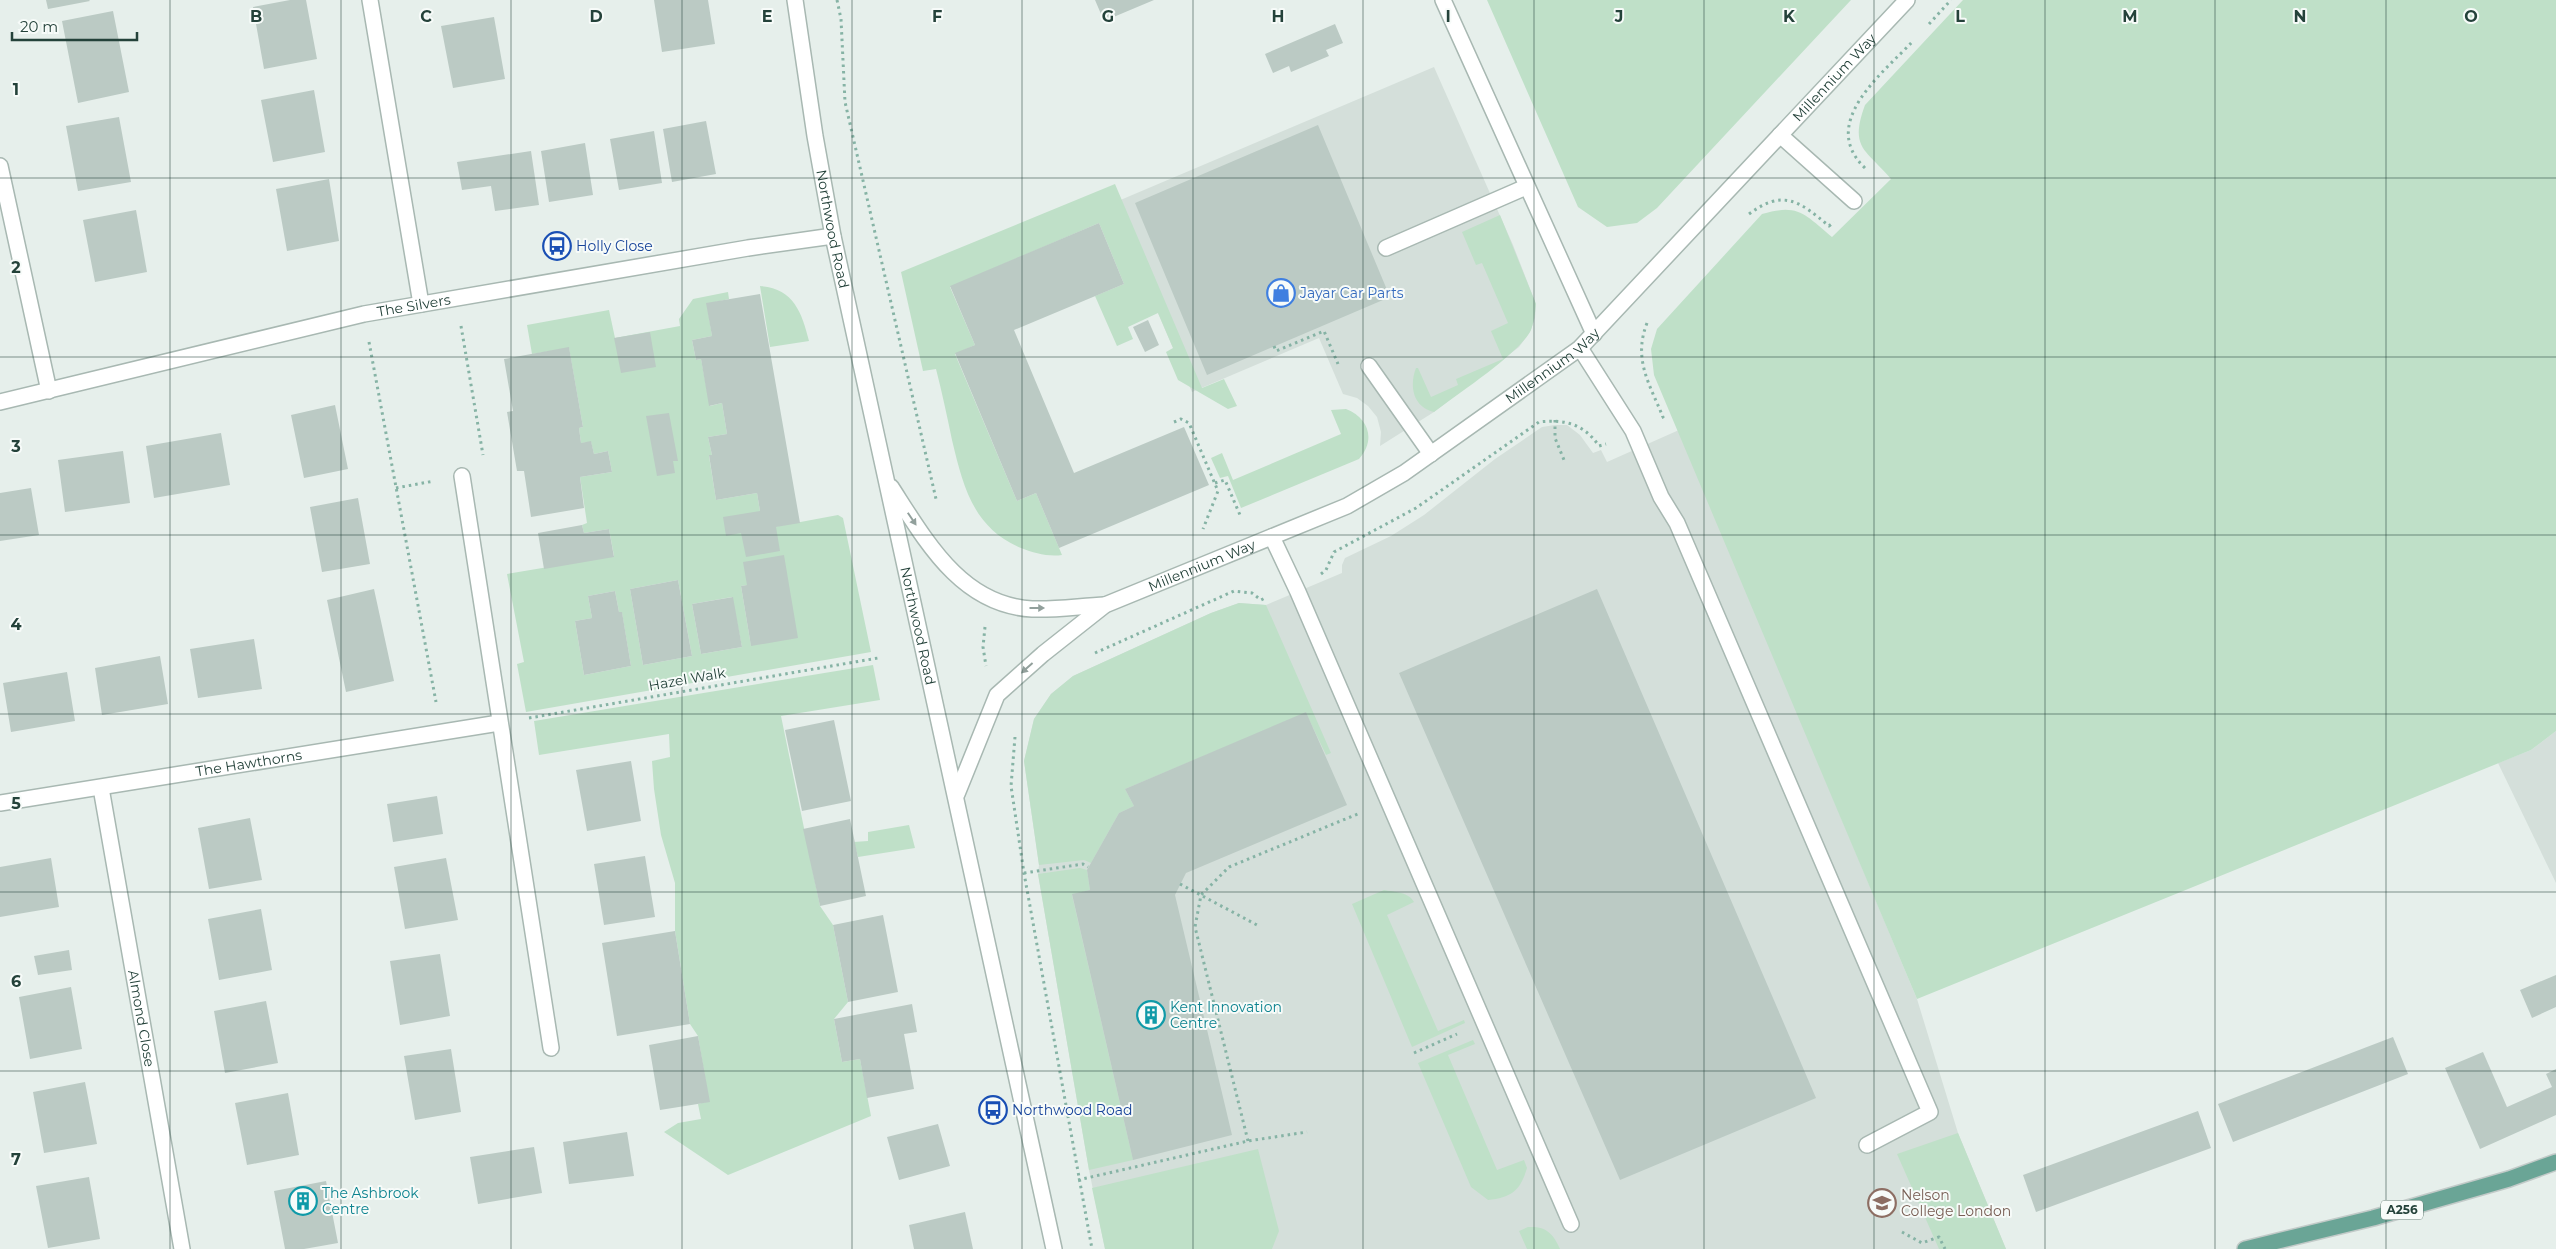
<svg xmlns="http://www.w3.org/2000/svg" width="2556" height="1249" font-family="Montserrat,sans-serif">
<rect width="100%" height="100%" fill="#e6efeb"/>
<path fill="#d4dfda" d="M1434,67L1513,245L1536,304L1535,318L1530,332L1519,347L1434,412L1380,446L1381,432L1377,417L1368,406L1357,398L1343,394L1319,338L1192,392L1111,204Z
M1555,425H1567L1580,435L1593,453L1601,450L1607,462L1679,430L1917,999L1958,1133L2006,1249H1105L1089,1170L1038,874L1039,865L1024,761L1034,719L1051,694L1073,676L1211,613L1239,603L1266,605L1342,573V565L1345,558L1391,536L1424,515L1495,459L1542,427Z
M2556,731V883L2498,763L2531,750Z"/>
<path fill="#bfe0c8" fill-rule="evenodd" d="M1487,0H1851L1657,208L1637,223L1607,227L1578,207Z
M1963,0H2556V731L2531,750L1917,999L1654,375L1651,349L1657,329L1762,214C1799,203 1805,215 1832,237L1891,179C1866,149 1849,149 1865,105Z
M1115,184L1202,388L1224,379L1237,406L1228,409L1178,380L1166,352L1173,348L1158,313L1128,327L1133,339L1117,346L1095,296L1124,284L1099,223L950,287L975,345L955,354L1017,501L1036,493L1062,555C1048,557 1034,553 1021,548C973,528 963,486 952,440C947,416 942,392 936,369L923,371L901,272Z
M1500,215L1536,304C1535,313 1534,322 1531,330C1520,353 1456,395 1434,412C1413,407 1409,386 1416,368H1418L1431,397L1458,385L1456,379L1503,359L1491,331L1508,323L1482,263L1476,265L1462,232Z
M760,286C793,288 802,312 809,341L770,347Z
M728,292L729,299L707,304L712,336L692,340L696,360L701,359L710,406L722,403L727,434L708,437L712,455L709,456L716,500L757,493L763,529L838,515L843,518L871,652L526,712L517,664L524,662L507,574L614,556L609,529L584,533L582,525L587,523L580,477L612,472L608,451L594,454L591,442L581,443L579,428L583,427L569,348L532,354L527,325L609,310L615,338L680,326L679,319L693,299ZM678,580L692,656L643,665L630,589ZM747,585L751,646L741,586ZM615,591L619,612L622,613L631,666L584,675L575,621L592,618L588,596ZM732,597L742,647L701,654L692,604Z
M1346,409C1369,418 1376,440 1359,459L1241,508L1228,476L1220,478L1211,458L1222,453L1233,480L1341,434L1331,410Z
M1239,603L1266,605L1331,753L1326,755L1306,713L1125,789L1134,806L1119,813L1091,863L1084,860L1039,865L1024,761L1034,719L1051,694L1073,676L1211,613Z
M873,665L880,700L781,716L820,906L833,925L848,1002L834,1019L842,1062L860,1059L871,1116L728,1175L664,1132L678,1123L701,1119L698,1104L709,1101L698,1036L690,1024L675,931V883L661,835L654,789L652,761L670,757L669,734L539,755L534,721Z
M909,825L915,848L858,857L854,842L868,841V832Z
M1080,868L1087,870L1090,890L1072,895L1133,1160L1089,1170L1038,874Z
M1384,890C1394,892 1409,892 1414,902L1387,915L1438,1031L1464,1020L1465,1023L1412,1047L1352,904Z
M1473,1040L1475,1044L1448,1055L1497,1170L1524,1160L1527,1168C1520,1191 1512,1197 1488,1200L1471,1187L1418,1063Z
M1958,1133L2006,1249H1939L1897,1154Z
M1258,1149L1279,1231L1272,1249H1105L1092,1188Z
M1528,1227C1546,1226 1553,1233 1560,1249H1527L1519,1231Z"/>
<path fill="#bbcac4" d="M46,0H89L90,1L48,9Z
M290,0H306L317,59L264,69L253,7Z
M654,0H708L715,44L662,52Z
M1095,0H1154L1104,21Z
M113,11L129,92L78,103L62,21Z
M494,17L505,79L453,88L441,26Z
M1335,24L1343,43L1326,50L1329,56L1291,72L1289,66L1273,73L1265,54Z
M314,90L325,152L273,162L261,100Z
M119,117L131,182L78,191L66,126Z
M706,121L716,174L672,182L663,129Z
M1318,125L1390,297L1207,375L1135,203Z
M654,131L662,183L619,190L610,139Z
M585,143L593,195L549,202L541,151Z
M531,151L539,205L495,211L491,186L462,190L457,162Z
M329,179L339,241L287,251L276,189Z
M136,210L147,272L95,282L83,220Z
M1099,223L1124,284L1014,330L1074,473L1184,427L1209,485L1059,548L1036,493L1017,501L955,353L975,345L950,286Z
M760,294L800,523L776,527L780,551L746,557L741,533L726,536L723,517L760,511L757,493L716,500L709,455H712L708,437L727,434L722,403L709,406L701,359L696,360L692,340L712,336L706,303Z
M1148,320L1159,345L1145,352L1133,327Z
M650,332L656,367L621,373L614,338Z
M569,347L583,427L579,428L581,443L591,441L594,454L608,451L612,472L580,477L584,508L531,517L524,471H517L507,412L513,411L504,359Z
M335,405L348,469L304,478L291,415Z
M669,413L678,461H673L675,473L657,476L646,416Z
M221,433L230,485L154,498L146,446Z
M123,451L130,503L65,512L58,460Z
M31,488L39,535L0,541V493Z
M358,498L370,564L322,572L310,507Z
M582,525L584,533L609,529L614,557L544,569L538,533Z
M784,555L798,638L751,646L741,586L747,585L743,562Z
M678,580L692,656L643,665L630,589Z
M374,589L394,681L346,692L327,600Z
M1597,589L1816,1098L1620,1180L1399,673Z
M615,591L619,612H622L631,666L584,675L575,621L592,618L588,596Z
M733,597L742,647L701,654L692,604Z
M254,639L262,689L198,698L190,649Z
M160,656L168,704L102,715L95,668Z
M67,672L75,721L11,732L3,683Z
M1306,712L1347,805L1186,873L1175,895L1232,1135L1133,1160L1072,894L1090,890L1087,870L1119,813L1134,806L1125,789Z
M834,720L851,801L802,811L785,730Z
M631,761L641,821L587,831L576,770Z
M437,796L443,834L393,842L387,804Z
M250,818L262,880L209,889L198,828Z
M850,819L866,896L820,906L803,829Z
M645,856L655,917L604,925L594,864Z
M51,858L59,907L0,917V867Z
M446,858L458,920L405,929L394,867Z
M261,909L272,970L219,980L208,919Z
M883,915L898,992L848,1002L833,925Z
M675,931L690,1024L617,1036L602,943Z
M69,950L72,970L38,975L34,956Z
M440,954L450,1016L400,1025L390,961Z
M2556,975V1007L2532,1018L2520,990Z
M71,987L82,1049L30,1059L19,997Z
M266,1001L278,1063L225,1073L214,1011Z
M912,1004L917,1032L904,1034L914,1089L867,1098L860,1059L842,1062L834,1019Z
M698,1036L710,1102L660,1110L649,1045Z
M2393,1037L2408,1074L2233,1142L2218,1104Z
M451,1049L461,1112L415,1120L404,1056Z
M2483,1052L2507,1107L2552,1087L2546,1074L2556,1069V1115L2480,1149L2445,1068Z
M85,1082L97,1144L44,1153L33,1092Z
M288,1093L299,1155L247,1165L235,1103Z
M2198,1111L2211,1148L2036,1212L2023,1175Z
M938,1124L950,1166L899,1180L887,1137Z
M627,1132L634,1176L569,1184L563,1142Z
M534,1147L542,1193L478,1204L470,1157Z
M89,1177L100,1239L48,1248L36,1186Z
M326,1181L338,1243L304,1249H285L274,1191Z
M965,1212L973,1249H914L909,1225Z"/>
<g fill="none" stroke-linecap="round" stroke-linejoin="round">
<defs>
<g id="minor">
<path d="M370,0L421,304"/>
<path id="s1" d="M795,0L815,136L833,236L1054,1249"/>
<path d="M1443,0L1594,334"/>
<path d="M1780,135L1854,201"/>
<path d="M0,166L49,391"/>
<path d="M1386,248L1526,187"/>
<path d="M1580,348L1633,431L1661,497L1677,523L1930,1112L1867,1145"/>
<path d="M1369,366L1431,454"/>
<path id="s2" d="M0,402L364,314L748,248L833,236"/>
<path d="M462,476L551,1048"/>
<path d="M891,487C926,541 961,605 1032,609C1056,610 1081,606 1105,605"/>
<path d="M1272,537L1298,592L1571,1224"/>
<path id="s3" d="M101,788L182,1249"/>
<path id="s4" d="M957,794L997,695L1043,654L1105,605L1347,506L1404,473L1580,348L1907,0"/>
<path id="s5" d="M0,803L499,723"/>
</g>
<path id="major" d="M2245,1249L2373,1218L2509,1179L2556,1162"/>
</defs>
<use href="#minor" stroke="#a8b8b2" stroke-width="18"/>
<use href="#major" stroke="#c2cac8" stroke-width="18"/>
<path stroke="#86b3a5" stroke-width="3" stroke-dasharray="2.5 4" stroke-linecap="butt" d="M837,0L841,19L845,102L936,499
M1929,24L1951,0
M1865,168C1818,123 1882,74 1913,41
M1749,214C1784,188 1800,202 1829,226L1834,222
M1647,323C1633,359 1649,383 1663,417L1659,419
M461,326L483,455
M369,342L436,702
M1274,346L1276,351L1324,331L1338,364
M1555,420V438L1564,460
M1174,422L1181,419L1189,423L1218,491L1203,529
M1215,483L1225,480L1240,515
M396,488L434,481
M1321,574L1326,570L1334,552L1416,508L1539,422C1565,419 1584,424 1599,446L1606,444
M985,627L983,647L986,666
M1095,653L1234,591L1252,593L1261,600L1267,597
M529,718L878,658
M1015,737L1011,786L1024,873L1092,1249
M1024,873L1083,864L1088,867
M1180,884L1257,925
M1414,1053L1457,1034
M1248,1141L1195,927L1201,895L1229,867L1360,813
M1078,1180L1248,1141L1307,1132
M1902,1232L1922,1243L1939,1237L1945,1249"/>
<use href="#minor" stroke="#fff" stroke-width="15"/>
<use href="#major" stroke="#6aa596" stroke-width="15"/>
</g>
<defs><path id="oneway-solid" d="M-6-.8H1V-3.2L6.5 0L1 3.2V.8H-6Z" transform="scale(1.25)"/></defs>
<g fill="#92a09c">
<use href="#oneway-solid" transform="translate(912 519) rotate(56)"/>
<use href="#oneway-solid" transform="translate(1037 608)"/>
<use href="#oneway-solid" transform="translate(1027 668) rotate(138)"/>
</g>
<path fill="none" stroke="#24423a" stroke-width="1" stroke-opacity="0.55" d="M170,0V1249M341,0V1249M511,0V1249M682,0V1249M852,0V1249M1022,0V1249M1193,0V1249M1363,0V1249M1534,0V1249M1704,0V1249M1874,0V1249M2045,0V1249M2215,0V1249M2386,0V1249M0,178H2556M0,357H2556M0,535H2556M0,714H2556M0,892H2556M0,1071H2556"/>
<defs>
<symbol id="bus-ring" viewBox="-11 -11 22 22"><circle r="9.5" fill="#f7fbf9" stroke="#1a4fb4" stroke-width="1.5"/><path d="M-5-6H5V4H4V6H2V4H-2V6H-4V4H-5ZM-3.5-4V0h7V-4ZM-3.5 1.2v1.5H-2V1.2ZM2 1.2v1.5H3.5V1.2Z" fill="#1a4fb4"/></symbol>
<symbol id="shop-ring" viewBox="-11 -11 22 22"><circle r="9.5" fill="#f7fbf9" stroke="#3f7fe0" stroke-width="1.5"/><path d="M-5-2.5h2.3a2.7 3.5 0 0 1 5.4 0H5L5.5 6h-11ZM-1.5-2.5h3a1.5 2.3 0 0 0-3 0Z" fill="#3f7fe0"/></symbol>
<symbol id="building-ring" viewBox="-11 -11 22 22"><circle r="9.5" fill="#f7fbf9" stroke="#0f9aa8" stroke-width="1.5"/><path d="M-4-6H4V6H1V3H-1V6H-4ZM-2.5-4.3h1.7v1.8h-1.7ZM.8-4.3h1.7v1.8H.8ZM-2.5-1h1.7V.8h-1.7ZM.8-1h1.7V.8H.8Z" fill="#0f9aa8"/></symbol>
<symbol id="university-ring" viewBox="-11 -11 22 22"><circle r="9.5" fill="#f7fbf9" stroke="#8d6e63" stroke-width="1.5"/><path d="M0-5L7-2L0 1L-7-2ZM-4 1L0 2.5L4 1V4Q0 6-4 4Z" fill="#8d6e63"/></symbol>
</defs>
<g fill-rule="evenodd">
<use href="#bus-ring" x="541" y="230" width="32" height="32"/>
<use href="#shop-ring" x="1265" y="277" width="32" height="32"/>
<use href="#building-ring" x="1135" y="999" width="32" height="32"/>
<use href="#bus-ring" x="977" y="1094" width="32" height="32"/>
<use href="#building-ring" x="287" y="1185" width="32" height="32"/>
<use href="#university-ring" x="1866" y="1187" width="32" height="32"/>
</g>
<g text-anchor="middle" stroke-width="4" stroke-linejoin="round" paint-order="stroke">
<rect fill="#f7fbf9" stroke="#637a73" stroke-width="1" x="2381" y="1200.5" width="42" height="19" rx="4"/>
<g font-size="12" font-weight="bold" fill="#24423a">
<text x="2402" y="1214">A256</text>
</g>
<g font-size="14" fill="#24423a" stroke="#f7fbf9">
<text dy="5" stroke="none"><textPath href="#s4" startOffset="1162">Millennium Way</textPath></text>
<text dy="5" stroke="none"><textPath href="#s1" startOffset="232">Northwood Road</textPath></text>
<text dy="5" stroke="none"><textPath href="#s2" startOffset="425">The Silvers</textPath></text>
<text dy="5" stroke="none"><textPath href="#s4" startOffset="758">Millennium Way</textPath></text>
<text dy="5" stroke="none"><textPath href="#s4" startOffset="352">Millennium Way</textPath></text>
<text dy="5" stroke="none"><textPath href="#s1" startOffset="638">Northwood Road</textPath></text>
<text transform="translate(687 679) rotate(-10)" y="5">Hazel Walk</text>
<text dy="5" stroke="none"><textPath href="#s5" startOffset="252">The Hawthorns</textPath></text>
<text dy="5" stroke="none"><textPath href="#s3" startOffset="234">Almond Close</textPath></text>
</g>
<g font-size="14" fill="#164399" stroke="#f7fbf9" text-anchor="start">
<text x="576" y="251">Holly Close</text>
<text x="1012" y="1115">Northwood Road</text>
</g>
<g font-size="14" fill="#366cbe" stroke="#f7fbf9" text-anchor="start">
<text x="1300" y="298">Jayar Car Parts</text>
</g>
<g font-size="14" fill="#0d838f" stroke="#f7fbf9" text-anchor="start">
<text x="1170" y="1012">Kent Innovation<tspan x="1170" dy="16">Centre</tspan></text>
<text x="322" y="1198">The Ashbrook<tspan x="322" dy="16">Centre</tspan></text>
</g>
<g font-size="14" fill="#785e54" stroke="#f7fbf9" text-anchor="start">
<text x="1901" y="1200">Nelson<tspan x="1901" dy="16">College London</tspan></text>
</g>
</g>
<g font-size="16" text-anchor="middle" font-weight="bold" fill="#24423a" stroke="#f7fbf9" stroke-width="4" stroke-linejoin="round" paint-order="stroke">
<text x="256" y="22">B</text>
<text x="426" y="22">C</text>
<text x="596" y="22">D</text>
<text x="767" y="22">E</text>
<text x="937" y="22">F</text>
<text x="1108" y="22">G</text>
<text x="1278" y="22">H</text>
<text x="1448" y="22">I</text>
<text x="1619" y="22">J</text>
<text x="1789" y="22">K</text>
<text x="1960" y="22">L</text>
<text x="2130" y="22">M</text>
<text x="2300" y="22">N</text>
<text x="2471" y="22">O</text>
<text x="16" y="95">1</text>
<text x="16" y="273">2</text>
<text x="16" y="452">3</text>
<text x="16" y="630">4</text>
<text x="16" y="809">5</text>
<text x="16" y="987">6</text>
<text x="16" y="1165">7</text>
</g>
<path d="M12 32v8h125v-8" fill="none" stroke="#24423a" stroke-width="2.5"/>
<text x="20" y="32" font-size="15" fill="#24423a" stroke="#f7fbf9" stroke-width="4" paint-order="stroke">20 m</text>
</svg>
